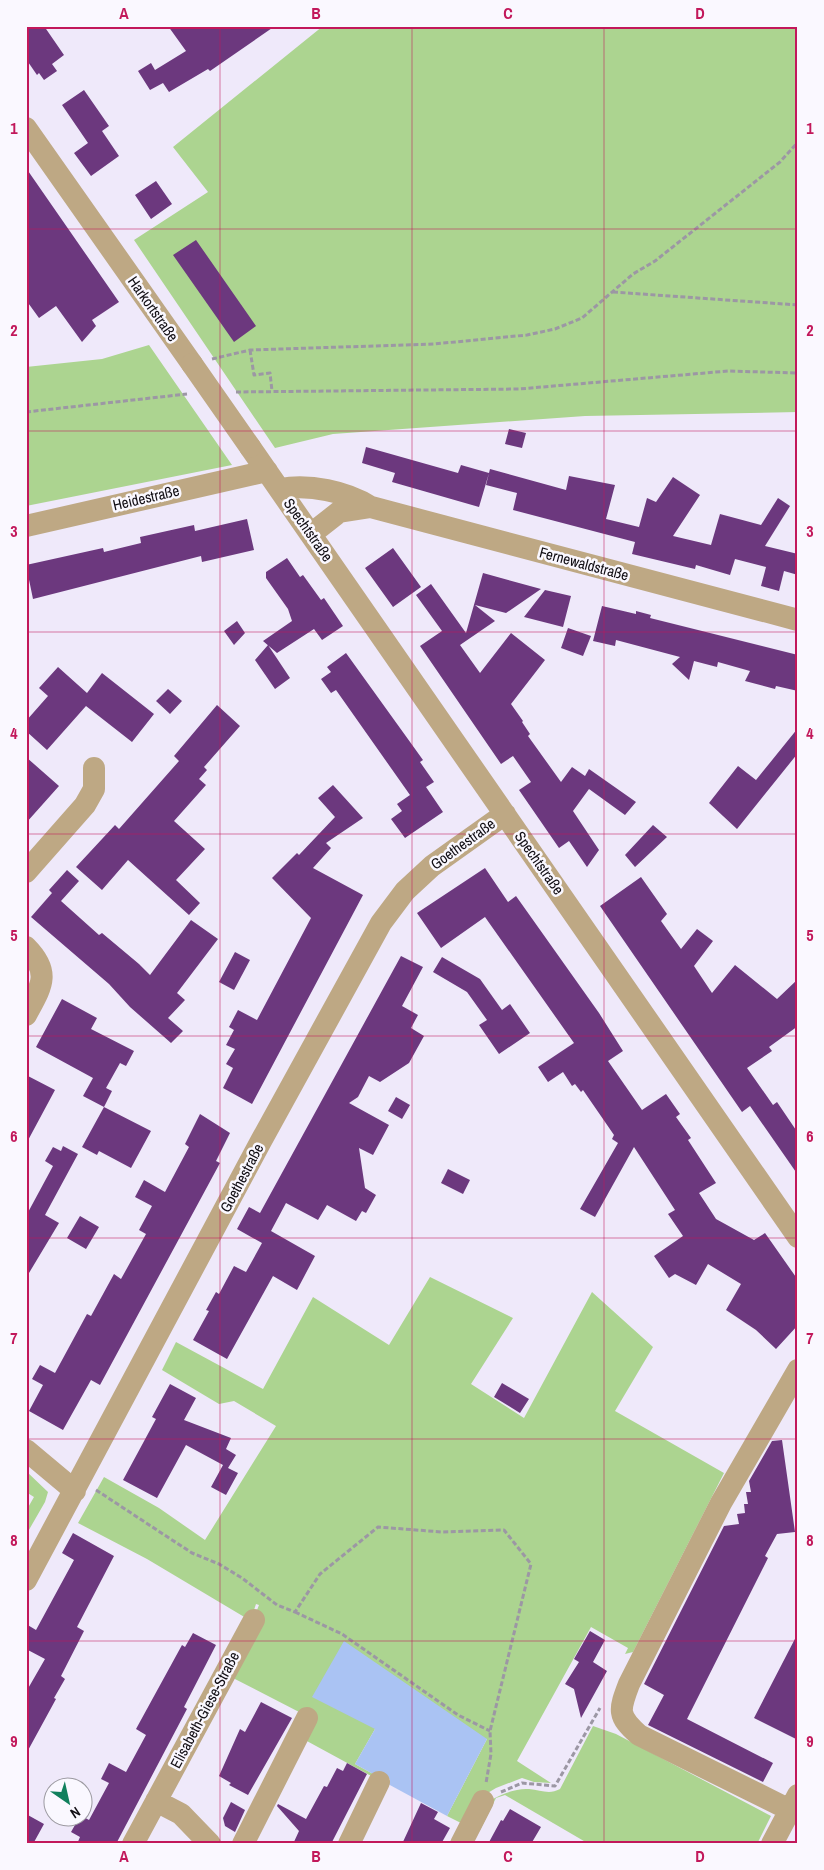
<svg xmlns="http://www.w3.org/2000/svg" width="824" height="1870" font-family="'Archivo Narrow',sans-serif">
<rect width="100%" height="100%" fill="#efe9fa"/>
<path fill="#acd490" d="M323,26H798V412L585,416L333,434L275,448L134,240L208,192L173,147Z
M149,345L232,465L26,506V367L102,359Z
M430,1277L513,1318L471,1384L524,1418L592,1292L653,1347L615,1411L724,1473L633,1652L625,1654L628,1648L591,1627L517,1761L551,1783L534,1782L522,1778L496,1788L486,1794L465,1825L447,1816L487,1739L375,1729L355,1764L375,1775L373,1777L305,1740L301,1713L231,1677L259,1605L256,1604L254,1610L246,1618L147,1559L78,1523L104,1477L159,1508L205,1540L276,1426L234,1401L219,1404L162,1370L176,1342L263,1389L313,1297L389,1345Z
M26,1471L48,1492L45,1502L26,1535V1511L34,1497L26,1492Z
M593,1726L616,1734L771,1816L757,1844H589L505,1795L496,1798L479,1832L491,1800C502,1794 516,1788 529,1789C541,1790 549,1795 560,1789Z"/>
<path fill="#aac3f3" d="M344,1641L487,1739L447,1816L388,1784L390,1779L376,1773L375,1775L355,1764L375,1729L312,1697Z"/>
<path fill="#6c387e" d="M26,26H44L64,55L52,64L57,71L44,80L39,73L37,75L26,59Z
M168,26H275L210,71L208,69L169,92L163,83L150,90L138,71L151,63L155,70L186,51Z
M84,90L109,126L102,131L119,156L91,176L74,153L88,143L62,105Z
M26,168L119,302L92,320L96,326L82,342L56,306L39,318L26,300Z
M156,181L172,204L151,219L135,195Z
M196,240L256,326L234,342L173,255Z
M509,429L526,433L522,448L505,444Z
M366,447L458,473L461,465L489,473L479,507L392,482L395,473L362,463Z
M490,469L566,490L569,476L615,485L606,519L639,527L647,498L656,502L673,477L700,495L673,536L711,545L720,514L761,525L778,498L790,506L765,546L798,554V575L784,571L779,591L761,586L766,567L735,559L730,575L696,565L695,569L632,554L635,542L513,510L517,493L486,485Z
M247,519L254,550L202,562L201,556L33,599L26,565L103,548L104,552L141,543L140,537L194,525L195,531Z
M393,548L421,587L393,607L365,568Z
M287,558L300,577L303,575L321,600L324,598L343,626L322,640L314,629L277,653L263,641L292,621L288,609L266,578V572Z
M483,573L541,589L506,613L475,605L495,621L460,645L480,673L511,633L545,660L511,704L523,721L522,722L530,734L528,736L561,782L572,767L585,776L589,769L636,802L625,815L589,789L573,811L599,850L587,867L569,841L559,848L519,790L531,782L513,756L501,764L420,646L442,631L416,595L431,584L466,633Z
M545,590L571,596L563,627L524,617Z
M602,606L636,614V611L651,615L650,618L798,655V691L776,686L775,689L745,681L750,671L718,662L717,667L694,661L689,680L672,664L680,657L616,640L615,646L593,641Z
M237,621L245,633L234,645L224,631Z
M568,628L591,636L583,656L561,648Z
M268,645L290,678L275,689L255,660Z
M346,653L423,760L420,762L434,782L426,787L443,812L405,838L391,819L402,811L397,804L410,795L336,690L331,693L321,679L331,672L327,667Z
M58,667L87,693L102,673L154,714L132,742L86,706L47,750L26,731V721L48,696L39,688Z
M168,689L182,701L170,714L156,701Z
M217,705L240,726L204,767L207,770L199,779L206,785L174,821L205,849L176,880L200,903L189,915L128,860L102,890L76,867L115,825L119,829L179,761L174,756Z
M798,728V753L737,829L709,803L738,766L756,780Z
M26,757L59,786L26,823Z
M333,785L363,818L326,843L331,848L313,868L363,895L252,1104L223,1088L233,1068L226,1064L235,1049L226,1045L234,1030L229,1027L238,1010L257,1020L311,918L272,878L297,853L299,855L335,817L318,798Z
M653,825L667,837L635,867L625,855Z
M485,868L508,902L516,896L599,1013L623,1051L608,1061L642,1110L666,1094L680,1114L676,1117L691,1138L688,1140L716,1183L699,1193L716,1219L754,1240L765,1233L798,1280V1325L776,1349L756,1330L726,1310L741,1284L708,1264L696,1285L675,1274L669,1278L654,1256L683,1236L668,1214L675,1210L634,1147L595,1217L580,1209L618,1143L612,1139L614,1135L583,1090L581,1092L575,1084L572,1086L563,1072L548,1082L538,1067L574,1043L485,917L441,948L417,913Z
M67,870L79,881L61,901L99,935L102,933L139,964L150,975L191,920L218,939L177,993L185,1000L168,1018L183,1031L171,1043L130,1007L109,984L31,917L52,893L49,890Z
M641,877L667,914L661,921L681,949L697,929L713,941L694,966L712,993L735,965L777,999L798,979V1026L769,1047L772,1051L747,1068L773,1105L777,1102L798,1133V1175L750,1106L742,1112L600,906Z
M235,952L250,960L234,990L219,982Z
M401,956L423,967L402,1006L418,1015L411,1028L424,1036L409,1063L380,1082L369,1076L358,1097L349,1103L389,1125L373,1155L359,1148L365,1188L376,1195L366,1213L362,1211L356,1221L327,1205L318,1220L286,1203L271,1231L315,1256L297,1290L273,1276L227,1359L193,1340L209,1311L206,1310L216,1292L219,1294L234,1266L246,1272L262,1243L237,1229L249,1207L260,1213Z
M442,957L480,979L502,1010L510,1004L530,1033L499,1054L479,1025L487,1020L467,992L433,972Z
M62,999L97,1018L91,1029L134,1051L126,1066L120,1063L106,1088L112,1091L104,1107L83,1096L93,1078L36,1047Z
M26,1075L55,1090L26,1144Z
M396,1097L410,1105L402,1119L388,1111Z
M104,1107L151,1131L131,1168L99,1151L97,1155L82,1147Z
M200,1114L230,1133L216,1161L220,1163L100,1385L91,1380L63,1430L29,1411L43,1385L32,1379L40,1365L55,1373L87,1314L91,1316L114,1274L121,1279L146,1234L139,1230L152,1206L135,1197L144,1180L165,1192L189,1147L185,1144Z
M63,1146L78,1154L45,1215L59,1223L26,1278V1216L53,1166L45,1161L53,1147L61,1151Z
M448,1169L470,1180L463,1194L441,1183Z
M80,1216L99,1227L86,1249L67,1238Z
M502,1383L529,1399L520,1413L494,1397Z
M170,1384L196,1398L184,1420L231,1438L226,1449L236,1455L228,1468L238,1473L226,1495L211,1487L223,1465L186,1445L157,1498L123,1480L156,1419L152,1417Z
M782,1440L795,1532L777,1534L765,1556L768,1558L687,1719L773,1763L763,1782L648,1725L664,1695L644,1684L724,1526L739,1524L737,1514L745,1513L744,1504H748L746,1492H751L749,1481L772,1441Z
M73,1533L114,1556L77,1627L84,1631L61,1676L65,1679L54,1698L56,1699L26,1754V1692L45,1659L26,1649V1624L36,1630L74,1560L62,1553Z
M590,1631L605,1640L593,1662L607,1671L581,1718L574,1689L565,1684L579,1662L574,1659Z
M193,1633L216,1645L184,1707L187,1709L116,1844H77L80,1837L71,1832L79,1818L82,1816L89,1820L109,1783L101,1779L109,1763L126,1772L146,1735L136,1729L182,1645L185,1647Z
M798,1633V1740L754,1718Z
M261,1702L292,1718L248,1795L229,1785L231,1783L219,1776L240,1729L245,1732Z
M347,1763L367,1774L331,1844H293L299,1831L277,1806L278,1804L306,1819L324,1786L327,1787L337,1768L343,1771Z
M231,1802L245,1810L235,1832L225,1826L223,1818Z
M421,1803L438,1812L434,1819L450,1828L441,1844H402Z
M510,1809L541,1827L531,1844H488L501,1820L503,1821Z
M26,1814L44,1824L33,1844H26Z"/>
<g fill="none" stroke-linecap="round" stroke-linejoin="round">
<path stroke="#9c97a4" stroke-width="3" stroke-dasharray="5 2.5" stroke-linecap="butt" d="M613,292L798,305
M250,350L254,375L270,373L272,391
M212,359L250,350L434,344L527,335L555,329L582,318L633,274L655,261L780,162L798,142
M236,392L519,389L728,371L798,373
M26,412L187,394
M96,1490L192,1553L219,1564L242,1578L277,1605L295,1612L320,1574L378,1527L442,1532L504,1530L531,1564L490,1731L491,1754L486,1783
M295,1612L342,1634L458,1715L490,1731
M501,1792L522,1783L555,1786L600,1708"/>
<path stroke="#bea884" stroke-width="22" d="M26,128L192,364
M250,447L798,1237
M280,489C310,484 345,491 371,507L798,620
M26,526L267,471
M311,534L339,512L371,507
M26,872L85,805L94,789V768
M26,947C52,973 41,987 26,1015
M26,1450L75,1491
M26,1580L261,1141L381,923L405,891L432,866L505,814
M156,1801L181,1814L210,1844
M790,1810L639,1735C617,1716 619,1710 629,1684L721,1503L798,1370
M133,1844L254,1620
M243,1844L307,1718
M349,1844L379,1782
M461,1844L483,1801
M772,1844L798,1795"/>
<path stroke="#bea884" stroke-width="22" d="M192,364L250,447"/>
</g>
<path fill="none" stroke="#c2185b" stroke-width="1" stroke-opacity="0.55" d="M220,26V1844M412,26V1844M604,26V1844M26,229H798M26,431H798M26,632H798M26,834H798M26,1036H798M26,1238H798M26,1439H798M26,1641H798"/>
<g text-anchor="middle" stroke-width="5" stroke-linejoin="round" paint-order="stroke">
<g font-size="15" fill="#100d13" stroke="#faf8ff">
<text transform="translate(153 309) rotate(55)" y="5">Harkortstraße</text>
<text transform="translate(146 498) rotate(-13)" y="5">Heidestraße</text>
<text transform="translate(308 530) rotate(55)" y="5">Spechtstraße</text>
<text transform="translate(584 564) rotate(15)" y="5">Fernewaldstraße</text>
<text transform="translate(463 844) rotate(-36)" y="5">Goethestraße</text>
<text transform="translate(539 863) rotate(55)" y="5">Spechtstraße</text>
<text transform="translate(242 1178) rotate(-62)" y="5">Goethestraße</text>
<text transform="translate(205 1710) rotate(-62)" y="5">Elisabeth-Giese-Straße</text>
</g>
</g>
<rect width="824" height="1870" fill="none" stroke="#faf8ff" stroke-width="55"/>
<g transform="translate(68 1802) rotate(146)"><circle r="24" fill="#faf8ff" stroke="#9c9aa1"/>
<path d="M0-4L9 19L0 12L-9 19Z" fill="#11805d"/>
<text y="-8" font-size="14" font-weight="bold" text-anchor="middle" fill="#100d13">N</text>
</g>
<rect x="28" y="28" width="768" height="1814" fill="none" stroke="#c2185b" stroke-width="2"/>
<g font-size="16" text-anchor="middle" font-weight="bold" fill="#c2185b">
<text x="124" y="19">A</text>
<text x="316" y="19">B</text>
<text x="508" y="19">C</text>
<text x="700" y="19">D</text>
<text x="14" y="134">1</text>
<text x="810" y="134">1</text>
<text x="14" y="336">2</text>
<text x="810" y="336">2</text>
<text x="14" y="537">3</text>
<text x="810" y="537">3</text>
<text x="14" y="739">4</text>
<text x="810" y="739">4</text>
<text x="14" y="941">5</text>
<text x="810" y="941">5</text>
<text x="14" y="1142">6</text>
<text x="810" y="1142">6</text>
<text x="14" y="1344">7</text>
<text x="810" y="1344">7</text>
<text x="14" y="1546">8</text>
<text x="810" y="1546">8</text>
<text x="14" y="1747">9</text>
<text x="810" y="1747">9</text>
<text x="124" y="1862">A</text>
<text x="316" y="1862">B</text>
<text x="508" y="1862">C</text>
<text x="700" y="1862">D</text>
</g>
</svg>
